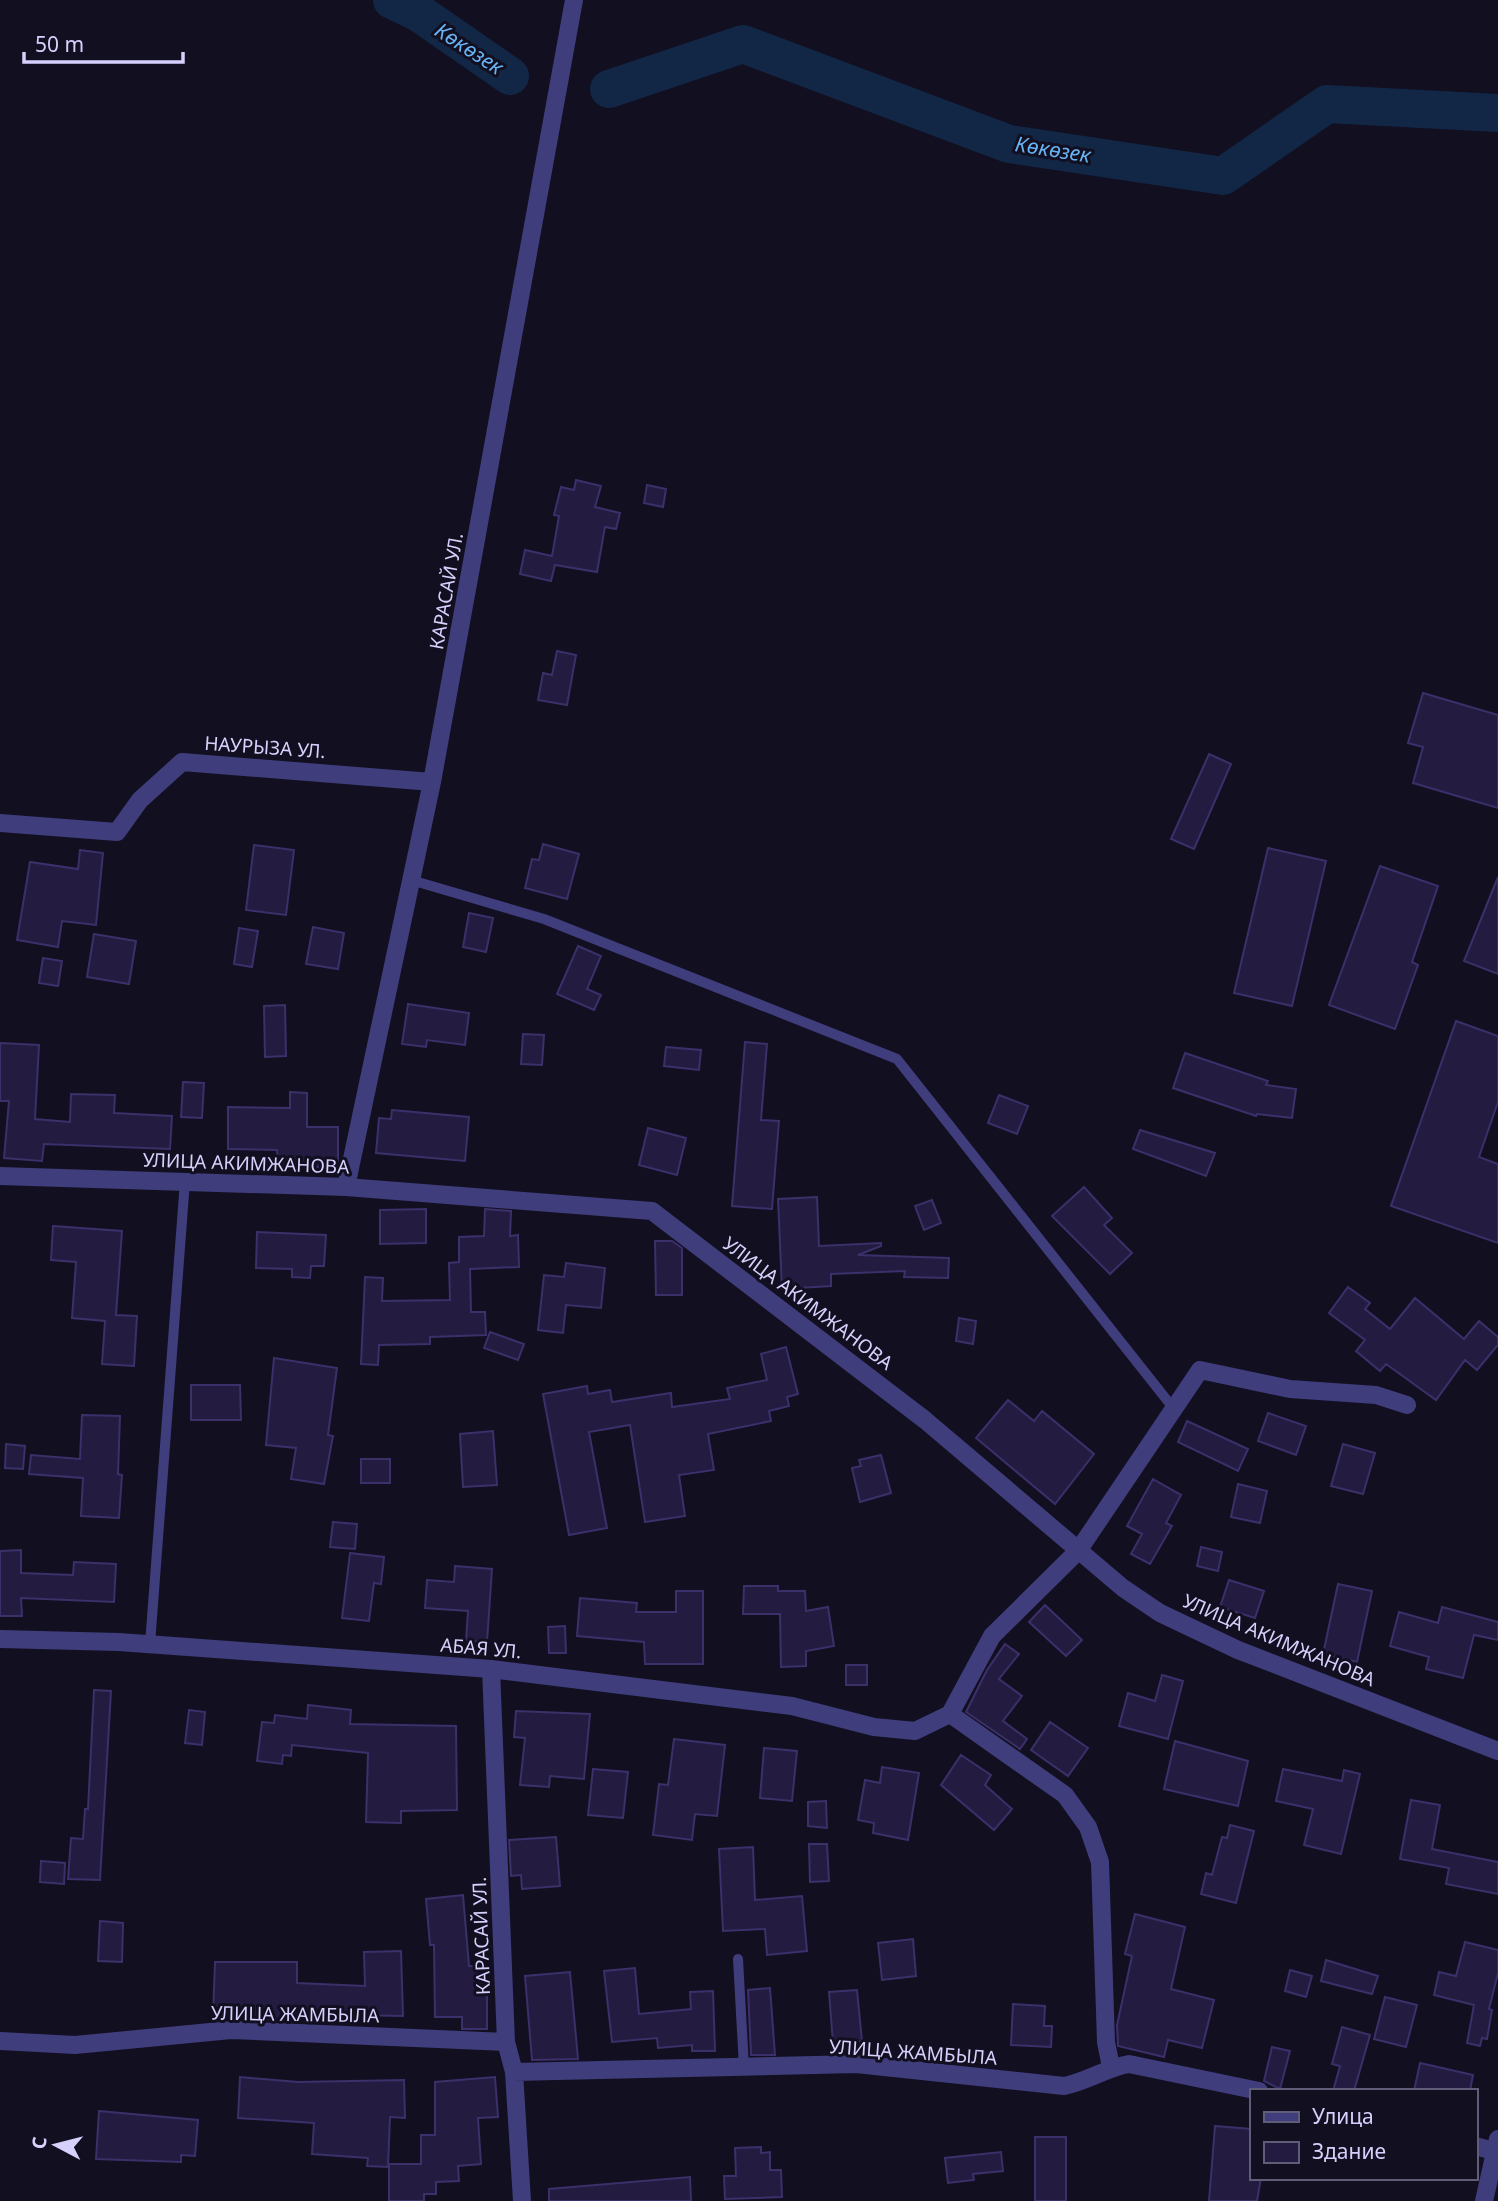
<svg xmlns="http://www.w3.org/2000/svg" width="1498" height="2201" font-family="'Noto Sans',sans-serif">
<rect width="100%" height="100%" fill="#120f21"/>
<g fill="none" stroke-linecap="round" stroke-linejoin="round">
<path stroke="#122746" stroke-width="38" d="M392,0L419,13L510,76
M609,89L743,44L1009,144L1223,176L1327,104L1498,113"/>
</g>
<path fill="#231c40" stroke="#3b306a" stroke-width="2" d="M576,480L601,486L595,507L620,513L616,529L605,527L597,572L555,565L551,581L520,574L525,550L552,556L559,516L554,515L561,487L574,490Z
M647,485L666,489L663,507L644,503Z
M557,651L576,655L567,705L538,700L543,673L552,675Z
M1423,693L1498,715V808L1413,783L1423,747L1408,743Z
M1209,754L1231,764L1194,849L1171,839Z
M543,844L579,854L567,899L525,888L532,859L539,860Z
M254,845L294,850L286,915L246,910Z
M1268,848L1326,861L1292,1006L1234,993Z
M80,850L103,853L96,925L62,921L58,947L17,940L30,862L78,869Z
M1380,866L1438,886L1412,962L1418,965L1395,1029L1329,1005Z
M1498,877V974L1464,961Z
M469,913L493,918L486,952L463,947Z
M313,927L344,933L338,969L306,964Z
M239,928L258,931L252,967L234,964Z
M94,934L136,941L129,984L87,977Z
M578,946L601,956L587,989L601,995L594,1010L557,994Z
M43,958L62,961L58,986L39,983Z
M408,1004L469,1013L465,1045L427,1040L426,1047L402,1044Z
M285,1005L286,1056L265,1057L264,1006Z
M1456,1021L1498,1036V1102L1479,1157L1498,1164V1243L1391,1206Z
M523,1034L544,1035L542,1065L521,1064Z
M745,1042L767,1044L761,1120L779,1121L772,1209L732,1206Z
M0,1043L39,1045L35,1119L70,1122L71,1094L115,1095L114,1113L172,1116L170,1149L44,1144L42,1161L4,1158L9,1101H0Z
M666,1047L701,1050L699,1070L664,1066Z
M1185,1053L1268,1081L1266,1085L1296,1089L1292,1118L1257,1114L1256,1116L1173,1088Z
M183,1082L204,1083L202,1118L181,1117Z
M290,1092L307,1093V1127H338V1167H278L277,1150L228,1149V1107L290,1108Z
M999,1095L1028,1106L1017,1134L988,1123Z
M392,1110L469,1117L465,1161L376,1153L379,1118L391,1119Z
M648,1128L686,1138L677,1175L639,1165Z
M1140,1130L1215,1153L1206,1176L1133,1149Z
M1084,1187L1112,1218L1104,1225L1132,1253L1110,1274L1052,1216Z
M817,1197L819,1246L881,1243V1246L858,1255L949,1258L948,1278L904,1277L905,1271L831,1274V1286L782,1289L778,1199Z
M932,1200L941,1223L924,1230L915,1206Z
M426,1209V1243L380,1244V1210Z
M485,1209L511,1211L510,1236L518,1235L519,1267L470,1269L471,1312H485L486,1335L430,1337V1344L379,1345L378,1365L361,1364L365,1277L383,1278L382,1301L450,1300L449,1263L459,1262V1237L484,1236Z
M53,1226L122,1231L116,1315L137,1316L134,1366L102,1364L105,1321L72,1318L76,1262L51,1260Z
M257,1232L326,1235L324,1266H311L310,1278L292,1277V1269L256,1268Z
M655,1241H672L682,1248V1295H656Z
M566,1263L605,1268L601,1308L566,1305L563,1333L538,1330L544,1275L564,1277Z
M1348,1287L1370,1303L1365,1309L1390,1329L1415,1298L1464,1339L1479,1321L1498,1337V1345L1477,1370L1465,1360L1436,1400L1386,1364L1380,1371L1356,1351L1365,1340L1329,1313Z
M959,1318L976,1321L973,1344L956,1341Z
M490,1332L524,1344L518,1360L484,1348Z
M786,1347L798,1394L787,1397L789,1406L769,1411L771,1421L708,1434L714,1470L679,1475L685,1516L645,1522L630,1425L589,1432L607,1528L569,1535L543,1394L587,1386L588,1394L610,1390L612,1402L671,1393L672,1407L730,1399L727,1388L767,1380L761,1354Z
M274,1358L337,1368L328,1435L333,1436L324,1484L291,1479L296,1448L266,1445Z
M191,1385H240L241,1420H191Z
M1008,1400L1034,1421L1042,1411L1094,1454L1055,1504L976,1438Z
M1268,1413L1306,1426L1296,1455L1258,1441Z
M82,1415L120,1416L118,1474L122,1475L119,1518L81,1516L83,1478L29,1474L31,1455L80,1459Z
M1187,1421L1248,1449L1238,1471L1178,1442Z
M493,1431L497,1485L463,1487L460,1434Z
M6,1444L25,1446L23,1469L5,1468Z
M1343,1444L1375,1453L1363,1494L1331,1486Z
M881,1455L891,1493L860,1502L852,1468L861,1466L859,1460Z
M361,1459H390V1483H361Z
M1153,1479L1181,1495L1166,1523L1172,1526L1150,1564L1131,1554L1142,1534L1127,1526Z
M1238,1484L1267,1491L1260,1523L1231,1517Z
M333,1522L357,1524L355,1549L330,1547Z
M1201,1547L1222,1552L1218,1571L1197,1566Z
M21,1550V1573L73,1575L74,1562L116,1564L114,1602L21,1598L22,1616H0V1551Z
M350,1553L384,1557L381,1584L374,1583L369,1621L342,1618Z
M455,1566L492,1569L487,1642L466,1641L468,1611L425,1608L427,1580L454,1582Z
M1229,1580L1264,1591L1255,1618L1220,1607Z
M1338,1584L1372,1591L1357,1662L1323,1654Z
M744,1586H778V1591H805L806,1611L828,1607L834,1646L806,1651V1666L781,1667L780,1614H743Z
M676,1591H703V1664H645L644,1642L577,1636L580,1598L637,1603L636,1612H676Z
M1045,1605L1082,1640L1066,1656L1029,1622Z
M1442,1607L1498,1622V1640L1474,1635L1463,1678L1426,1669L1429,1657L1390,1646L1399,1612L1438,1623Z
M565,1626L566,1653H549L548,1627Z
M1005,1644L1019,1654L999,1679L1022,1696L1003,1721L1027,1739L1020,1749L966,1712L987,1670Z
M846,1665H867V1685H846Z
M1162,1675L1183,1681L1168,1739L1119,1726L1128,1693L1155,1701Z
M94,1690L111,1691L100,1880L68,1879L71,1838L83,1839L85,1809H88Z
M308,1705L351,1710L350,1724L456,1726L457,1810L401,1811V1823L366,1822L368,1753L292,1745L291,1756L283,1755L282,1764L257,1761L262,1722L274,1723L275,1715L307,1719Z
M189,1710L205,1712L202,1745L185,1743Z
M516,1711L590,1714L584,1779L550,1776L549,1787L520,1785L525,1738L514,1737Z
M1050,1722L1088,1748L1068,1776L1031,1750Z
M674,1739L725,1745L717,1816L695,1814L692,1840L653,1835L659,1784L668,1785Z
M1175,1741L1248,1761L1238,1806L1164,1789Z
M764,1748L797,1751L792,1801L760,1798Z
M961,1755L991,1775L985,1785L1012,1809L994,1830L941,1785Z
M882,1767L919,1773L908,1840L873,1833L874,1823L858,1820L865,1780L880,1783Z
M593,1769L628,1772L623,1818L588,1815Z
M1283,1769L1342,1781L1344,1770L1360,1774L1341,1854L1304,1845L1313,1809L1276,1801Z
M1411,1800L1440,1805L1432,1849L1498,1862V1894L1446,1884L1449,1868L1400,1859Z
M826,1801L827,1828L808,1826V1802Z
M1230,1825L1254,1831L1236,1903L1201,1894L1206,1873L1212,1875L1222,1837L1227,1838Z
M556,1837L560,1886L522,1889L521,1875L511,1876L509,1840Z
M809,1844H827L829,1881L810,1882Z
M753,1847L755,1900L802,1896L807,1951L767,1955L765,1929L723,1931L719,1849Z
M41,1861L65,1863L64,1884L40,1882Z
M463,1895L469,1966H487V2029H462V2017H435L434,1945H430L426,1899Z
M1135,1914L1185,1927L1171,1989L1214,2000L1202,2048L1168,2040L1164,2057L1118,2046L1117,2025L1132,1956L1125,1954Z
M100,1921L123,1923L122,1962L98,1961Z
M913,1939L916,1976L882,1980L878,1943Z
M1465,1942L1498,1950V1973L1489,2009L1492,2010L1487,2039L1482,2038L1480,2046L1467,2043L1474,2005L1434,1995L1439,1972L1456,1976Z
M401,1951L403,2016L296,2014V2021L213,2016L215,1962H297V1983L365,1986L364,1952Z
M1326,1960L1378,1976L1372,1994L1321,1981Z
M635,1968L639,2014L691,2009L690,1992L713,1991L715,2051H692V2045L658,2048L657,2038L612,2042L604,1971Z
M1290,1970L1312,1976L1306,1997L1285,1991Z
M570,1972L578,2059L532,2060L525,1976Z
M770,1988L775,2055H751L748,1990Z
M857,1990L862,2041L833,2043L829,1992Z
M1385,1997L1417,2005L1406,2047L1374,2039Z
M1013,2004L1045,2006L1044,2026H1052L1051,2047L1011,2045Z
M1342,2027L1370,2035L1354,2091H1333L1340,2066L1332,2064Z
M1272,2047L1290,2051L1280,2089L1264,2081Z
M1420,2063L1473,2075L1470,2091H1414Z
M240,2077L298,2082L404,2080L405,2118L390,2117L388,2167L367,2166L368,2158L312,2154L314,2123L238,2118Z
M495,2077L498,2117L478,2118L481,2164L458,2166L459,2181L436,2182V2194H424V2201H389V2164H421V2135H435V2082Z
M99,2111L198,2120L195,2156L181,2155V2162L96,2159Z
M1215,2126L1251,2129V2178H1261L1257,2201H1209Z
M1035,2137H1066V2201H1035Z
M761,2147V2153L770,2152V2170H781L782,2197L725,2199L724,2176H736L735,2148Z
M1001,2152L1003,2171L973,2174L974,2180L948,2183L945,2158Z
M690,2177L691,2201H549V2189Z"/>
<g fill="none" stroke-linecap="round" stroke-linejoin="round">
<path stroke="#3f3d7c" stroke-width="10" d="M411,880L544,919L897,1059L1174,1409
M150,1644L185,1181
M738,1959L744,2067"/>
<path stroke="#3f3d7c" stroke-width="18" d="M0,823L117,832L140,800L182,762L432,782
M346,1187L432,782L574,0
M0,1639L119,1642L491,1669L792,1706L874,1727L915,1731L950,1714
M491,1669L506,2042L514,2072L522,2201
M950,1714L992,1636L1078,1551L1200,1370L1290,1389L1376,1395L1407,1405
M950,1714L1065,1795L1088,1827L1100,1862L1106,2042L1111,2067
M0,2041L75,2045L231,2030L506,2042
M514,2072L856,2064L1064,2086C1088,2081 1106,2068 1129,2064L1259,2091
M1475,2146L1498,2152
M1484,2201L1498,2139"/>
<path stroke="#3f3d7c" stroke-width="18" d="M0,1176L346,1187L652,1211L925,1420L1123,1588L1160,1613L1238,1650L1498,1751"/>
</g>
<g text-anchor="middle" stroke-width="6" stroke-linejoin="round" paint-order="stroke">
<g font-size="19" fill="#d6d1fc" stroke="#120f21">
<text transform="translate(446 591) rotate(-80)" y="7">КАРАСАЙ УЛ.</text>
<text transform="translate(265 747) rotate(4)" y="7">НАУРЫЗА УЛ.</text>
<text transform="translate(246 1163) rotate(2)" y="7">УЛИЦА АКИМЖАНОВА</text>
<text transform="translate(808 1303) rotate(37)" y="7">УЛИЦА АКИМЖАНОВА</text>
<text transform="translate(1279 1640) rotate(23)" y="7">УЛИЦА АКИМЖАНОВА</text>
<text transform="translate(481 1648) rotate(5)" y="7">АБАЯ УЛ.</text>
<text transform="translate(481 1936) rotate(-92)" y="7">КАРАСАЙ УЛ.</text>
<text transform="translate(295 2014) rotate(1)" y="7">УЛИЦА ЖАМБЫЛА</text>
<text transform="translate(913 2052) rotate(4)" y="7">УЛИЦА ЖАМБЫЛА</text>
</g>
<g font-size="21" font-style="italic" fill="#67b4f4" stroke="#120f21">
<text transform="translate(469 49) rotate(33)" y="7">Көкөзек</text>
<text transform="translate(1053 150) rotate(9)" y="7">Көкөзек</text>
</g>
</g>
<rect x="1250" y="2089" width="228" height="91" fill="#120f21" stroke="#605d79" stroke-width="2"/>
<rect x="1264" y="2112" width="35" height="10" fill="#3f3d7c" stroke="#605d79" stroke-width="2"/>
<text x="1312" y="2124" font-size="21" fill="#d6d1fc">Улица</text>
<rect x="1264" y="2142" width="35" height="21" fill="#231c40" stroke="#605d79" stroke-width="2"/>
<text x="1312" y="2159" font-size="21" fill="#d6d1fc">Здание</text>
<g transform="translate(56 2145) rotate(277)" stroke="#120f21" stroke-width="5" paint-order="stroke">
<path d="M0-5L12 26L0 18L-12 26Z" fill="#d6d1fc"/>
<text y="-10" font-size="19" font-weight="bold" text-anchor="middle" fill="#d6d1fc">С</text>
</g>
<path d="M24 52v10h159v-10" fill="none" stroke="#d6d1fc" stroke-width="3.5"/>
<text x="35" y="52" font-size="21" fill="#d6d1fc" stroke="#120f21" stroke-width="5" paint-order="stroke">50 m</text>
</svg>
